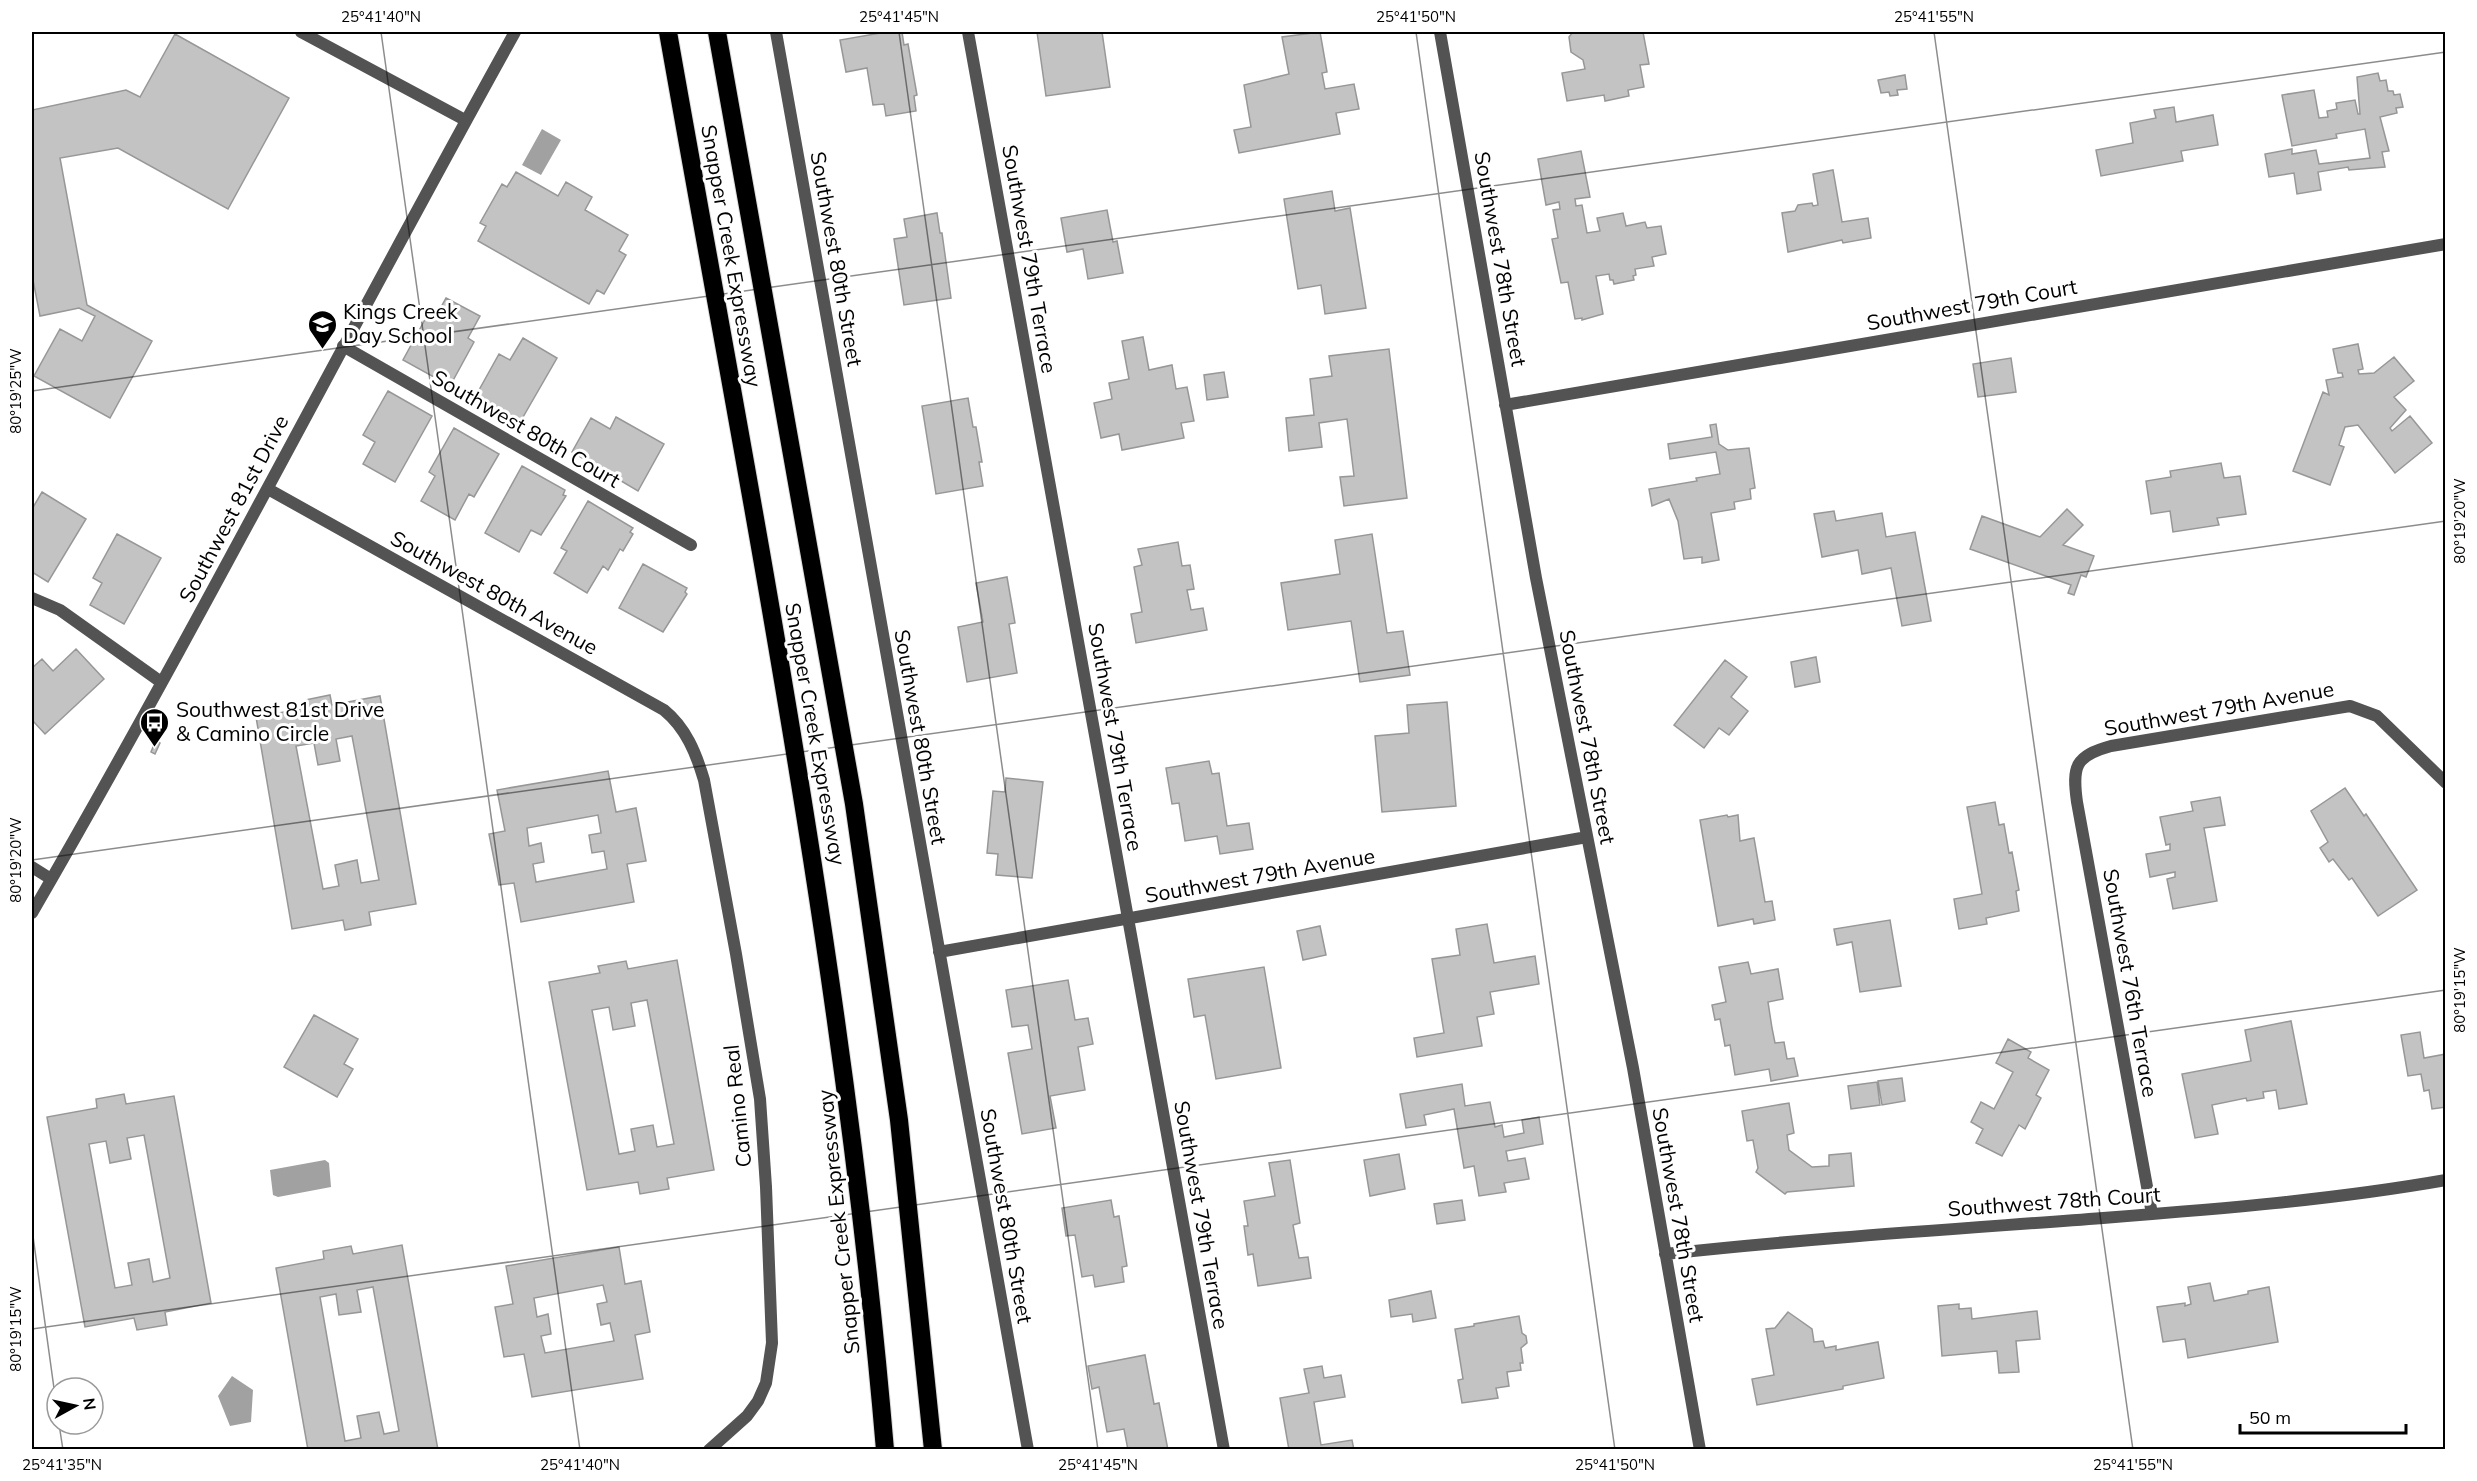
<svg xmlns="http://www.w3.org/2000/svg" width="2477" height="1481" font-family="Mulish,sans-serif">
<rect width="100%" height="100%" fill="#fff"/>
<path fill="#a1a1a1" d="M542,129L561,140L541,175L522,165Z
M325,1160L329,1163L331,1187L278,1197L273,1195L270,1170Z
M232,1376L253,1390L251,1422L230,1426L218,1396Z"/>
<path fill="#c3c3c3" stroke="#979797" stroke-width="1.5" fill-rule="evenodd" d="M886,32H902L904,45L908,44L917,95L914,96L916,111L886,116L884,104L873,105L867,68L846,72L840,40Z
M1037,32H1102L1110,87L1046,96Z
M1320,32L1327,72L1322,73L1325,89L1354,84L1359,109L1336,113L1340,134L1239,153L1234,130L1251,127L1244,85L1289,74L1282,37Z
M1573,32H1643L1649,64L1640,65L1644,87L1628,90L1629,96L1605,101L1604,95L1567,101L1562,73L1585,69L1583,60L1571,52L1569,37Z
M175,34L289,98L228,209L118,148L60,158L87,305L152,341L110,418L34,376L60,329L82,341L95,316L79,308L40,316L32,275V110L126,90L140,97Z
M2378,73L2380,81L2386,80L2388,91H2393L2394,95L2400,94L2403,107L2396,108L2397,113L2380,117L2389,151L2382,152L2385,167L2349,170L2348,167L2318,172L2321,190L2297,194L2294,173L2269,177L2265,154L2292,149V154L2316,150L2319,164L2370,158L2365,129L2336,134L2337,138L2292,146L2282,95L2314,90L2319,118L2328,117L2327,111L2337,109L2336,103L2355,100L2358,114H2360L2357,77Z
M1905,75L1907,89L1897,90L1898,95L1890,96L1889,92L1881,93L1878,80Z
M2174,107L2176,122L2213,115L2218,145L2181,151L2183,161L2101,176L2096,150L2133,143L2130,123L2156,118L2154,110Z
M1581,151L1590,197L1575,199L1576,206L1582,205L1587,233L1600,231L1597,218L1623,213L1626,226L1645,222L1647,228L1661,226L1666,254L1652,257L1654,266L1635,269L1636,275L1633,276L1634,280L1614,284L1613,280H1610L1609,274L1596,276L1603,314L1582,320V318L1575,319L1568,282L1561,283L1552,239L1558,238L1553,210L1560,209L1559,202L1546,205L1538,159Z
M1833,170L1842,222L1868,218L1871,238L1843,243L1842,240L1788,252L1782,213L1795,211L1798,205L1812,203L1813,206L1818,205L1813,174Z
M516,172L558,196L566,182L592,197L585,210L628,235L619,251L626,255L604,294L597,290L589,304L478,241L486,226L480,223L502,184L507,187Z
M1332,191L1335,211L1350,208L1366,308L1325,314L1321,285L1298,289L1284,199Z
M1107,210L1113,242L1117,241L1123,273L1088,279L1083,249L1067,252L1061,218Z
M937,213L940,233H942L951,298L904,305L894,239L907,237L904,219Z
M446,298L480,316L468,338L474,342L450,386L403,360L428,314L435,318Z
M1143,337L1149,370L1172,365L1176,389L1187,387L1194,421L1181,423L1184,438L1122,450L1119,434L1101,438L1094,403L1112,399L1109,383L1129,379L1122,341Z
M523,338L557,358L519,424L474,399L499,354L510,360Z
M2358,344L2363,369L2358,370L2359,374L2374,373L2394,357L2414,381L2394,397L2406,410L2390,428L2392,431L2410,416L2432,443L2395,473L2358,425L2345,427L2339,445L2344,447L2330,485L2293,471L2323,392L2329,395L2326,380L2343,377L2342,373H2338L2333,349Z
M1389,349L1407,498L1344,506L1340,477L1354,476L1347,419L1319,423L1322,447L1289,451L1286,418L1314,415L1310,379L1332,376L1329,356Z
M2011,358L2016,392L1978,397L1973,364Z
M1224,372L1228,397L1207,400L1204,375Z
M388,391L432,416L395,482L363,464L375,442L363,435Z
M968,398L973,427H976L982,462H979L983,486L936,494L922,406Z
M616,417L664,444L638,491L572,452L591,418L610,429Z
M1716,424L1719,444L1728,450L1749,448L1755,488L1750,489L1751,499L1734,502L1735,509L1711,513L1719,560L1702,563V557L1684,559L1678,521L1669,499L1652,506L1649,489L1697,481L1696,478L1720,474L1716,452L1670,459L1668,444L1712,437L1710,425Z
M454,428L499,454L474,497L469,494L455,520L421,501L435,476L429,472Z
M2221,463L2224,478L2240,476L2246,514L2217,518L2219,525L2173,532L2170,511L2151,514L2146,481L2171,477L2170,471Z
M522,466L565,490L563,495L566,496L541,535L531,530L519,552L485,533Z
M42,492L86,519L48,582L32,572V509Z
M588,501L633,528L630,532L633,534L623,551L620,549L608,570L603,566L587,593L554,573L567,551L561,548Z
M2067,509L2083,525L2063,545L2094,556L2086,577L2081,575L2074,595L2068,593L2071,585L1970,549L1982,516L2040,537Z
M1834,511L1836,521L1882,513L1886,537L1915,532L1931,621L1902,626L1891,568L1862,574L1858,550L1822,557L1814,514Z
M117,534L161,558L124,624L90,605L102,583L93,578Z
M1372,534L1387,633L1403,631L1410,675L1360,682L1351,621L1288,630L1281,583L1340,574L1335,540Z
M1178,542L1182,566L1190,565L1194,589L1187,590L1191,610L1203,608L1207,630L1136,643L1131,614L1142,612L1134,567L1142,565L1138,549Z
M643,564L687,588L685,592L687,594L663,632L619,608Z
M1007,577L1015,623L1009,624L1017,673L967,682L958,627L983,622L976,583Z
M76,649L104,679L45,734L32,720V668L42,659L53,671Z
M1816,657L1820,682L1795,687L1791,662Z
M1725,660L1747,677L1731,697L1748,711L1729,735L1719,728L1704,748L1674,725Z
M330,695L332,705L380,696L416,904L369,912L371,925L345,930L343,920L292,929L256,717L306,708L305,700ZM352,736L379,880L361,883L357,860L335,865L339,886L323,889L296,746L314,743L318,765L340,761L336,739Z
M1447,702L1456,806L1382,812L1375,736L1409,733L1407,705Z
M156,740L160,743L155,754L151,752Z
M1209,761L1212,774L1219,773L1227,826L1249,823L1253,849L1220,854L1217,836L1185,841L1179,803L1172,804L1166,768Z
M608,771L616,812L636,808L646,861L627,864L634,902L521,922L514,883L499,885L489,834L505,831L497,790ZM598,815L601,833L589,835L592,853L604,851L607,869L536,882L533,864L544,862L541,843L529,846L527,828Z
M1006,778L1043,782L1032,878L996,875L998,854L987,853L993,791L1005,792Z
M2345,788L2364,816L2366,814L2417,890L2378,916L2352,878L2349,880L2333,859L2329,862L2320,848L2328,842L2311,811Z
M2220,797L2225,825L2204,828L2217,901L2173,909L2167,879L2175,877V872L2150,877L2146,854L2170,850V844L2166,845L2160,817L2193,811L2191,802Z
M1995,802L1999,825L2004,824L2009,853L2012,852L2019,890L2016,891L2019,911L1986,918L1987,924L1959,929L1954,899L1982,894L1967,807Z
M1727,815L1728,817L1738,815L1740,841L1754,838L1765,902L1772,901L1775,920L1754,924L1753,919L1718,926L1700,820Z
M1890,920L1901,986L1860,992L1852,942L1837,945L1834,929Z
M1487,924L1494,963L1535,956L1539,984L1490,992L1494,1014L1477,1017L1482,1046L1417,1057L1414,1038L1444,1033L1432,959L1460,955L1456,929Z
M1320,926L1326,955L1303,960L1297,931Z
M677,960L714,1170L667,1178L669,1189L640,1194L638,1182L587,1190L549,982L600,973L598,966L626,961L628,969ZM647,1000L674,1144L657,1147L653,1125L631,1129L635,1151L619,1154L592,1010L609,1007L613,1030L635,1026L631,1003Z
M1748,962L1751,974L1778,969L1783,999L1768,1002L1772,1028L1775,1043L1784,1042L1787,1059L1794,1058L1798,1076L1771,1081L1769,1069L1735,1075L1730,1045L1725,1046L1720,1019L1715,1020L1712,1005L1726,1002L1719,967Z
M1264,967L1281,1068L1216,1079L1205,1015L1194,1017L1188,979Z
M1068,980L1075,1020L1088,1018L1093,1044L1078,1047L1085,1090L1050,1096L1056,1128L1022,1134L1008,1053L1032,1049L1028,1025L1012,1027L1006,990Z
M314,1015L358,1039L344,1064L353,1069L337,1097L284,1067Z
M2291,1021L2307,1104L2279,1109L2276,1090L2263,1092L2264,1098L2247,1101L2246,1098L2212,1105L2218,1134L2195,1138L2182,1074L2251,1061L2245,1030Z
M2420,1032L2424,1058L2446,1054V1107L2432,1109L2429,1090L2424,1091L2421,1074L2408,1076L2401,1035Z
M2008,1039L2031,1052L2028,1058L2049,1070L2036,1095L2041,1098L2025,1129L2019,1125L2002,1156L1976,1143L1983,1129L1971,1122L1981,1102L1994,1109L2013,1072L1996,1063Z
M1902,1078L1905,1101L1882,1105L1878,1081Z
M1877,1082L1880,1105L1851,1109L1848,1086Z
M1462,1084L1465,1106L1490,1102L1495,1127L1502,1125L1504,1137L1524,1133L1522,1120L1539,1117L1543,1144L1506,1151L1508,1161L1525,1158L1529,1179L1504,1183L1506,1192L1479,1196L1474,1166L1464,1168L1454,1109L1424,1115L1426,1125L1406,1128L1400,1094Z
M124,1094L126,1104L174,1096L211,1303L165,1312L167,1325L137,1330L134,1318L85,1327L47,1117L97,1108L96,1099ZM144,1135L170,1278L153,1282L149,1259L128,1263L132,1285L115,1288L89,1144L106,1141L110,1163L131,1159L127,1138Z
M1789,1103L1794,1133L1787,1135L1789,1150L1812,1167L1829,1166V1155L1851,1153L1854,1186L1787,1192L1785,1194L1756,1172L1758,1168L1753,1140L1747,1141L1742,1111Z
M1399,1154L1405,1189L1370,1196L1364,1160Z
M1290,1160L1300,1223L1293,1225L1299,1258L1308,1257L1311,1278L1258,1286L1253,1254L1248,1255L1244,1226H1248L1244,1201L1275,1196L1269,1163Z
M1111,1200L1114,1217L1119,1216L1127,1266L1122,1267L1124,1282L1095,1287L1093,1275L1082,1277L1075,1235L1066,1236L1062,1208Z
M1462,1200L1465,1220L1437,1224L1434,1204Z
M402,1245L438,1450H308L276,1268L324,1259L323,1251L351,1246L353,1254ZM373,1287L399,1431L384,1434L379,1412L357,1416L361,1438L345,1441L320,1297L336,1294L339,1315L361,1312L357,1290Z
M619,1247L625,1284L641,1281L650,1332L635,1335L643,1379L532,1397L524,1354L504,1357L495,1307L513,1304L506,1266ZM603,1285L607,1302L597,1304L601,1325L610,1323L614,1341L545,1353L541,1336L551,1334L548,1314L537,1317L534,1298Z
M2210,1283L2214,1301L2248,1294V1291L2269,1287L2278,1342L2188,1358L2185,1339L2163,1342L2157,1307L2185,1303V1306L2191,1304L2188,1287Z
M1431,1291L1436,1318L1413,1322L1412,1314L1391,1317L1389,1300Z
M1959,1304V1309L1971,1308L1972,1319L2037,1311L2040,1339L2016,1341L2019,1372L1999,1373L1997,1351L1942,1356L1938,1306Z
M1788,1312L1812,1329L1814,1342L1823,1341L1825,1348L1836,1346V1350L1878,1342L1884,1378L1843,1386V1389L1757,1405L1752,1379L1774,1375L1766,1329L1775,1328Z
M1519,1316L1522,1333L1526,1336L1527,1343L1521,1348L1523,1363H1520L1521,1370L1507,1372L1509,1386L1496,1388L1498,1398L1462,1403L1458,1380L1463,1379L1455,1329L1474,1326V1324Z
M1145,1355L1154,1404L1159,1403L1168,1450H1128L1124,1429L1107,1432L1099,1387L1092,1389L1088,1366Z
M1322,1366L1324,1378L1341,1375L1345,1397L1314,1402L1321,1445L1352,1440L1354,1450H1289L1280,1398L1309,1393L1304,1369Z"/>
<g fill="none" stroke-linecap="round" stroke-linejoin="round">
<defs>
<path id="motorway" d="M668,32C751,503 845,972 885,1450
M717,32L854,804L899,1120L933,1450"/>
</defs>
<use href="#motorway" stroke="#dbdbdb" stroke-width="20"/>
<path stroke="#535353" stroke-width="12" d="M301,32L465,120
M776,32L1028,1450
M968,32L1224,1450
M1440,32L1536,578L1633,1068L1700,1450
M343,346L691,545
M1505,405L2446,244
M32,598L60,610L161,682
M32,867L51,879
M939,952L1587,837
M2152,1214L2077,802C2072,766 2075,756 2111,746L2350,706L2377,716L2446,783
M1665,1254C1811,1238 1957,1229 2103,1218C2218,1209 2332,1200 2446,1180"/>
<path stroke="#535353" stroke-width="12" d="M268,489L664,710C686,728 696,753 704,780L736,954L760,1099L766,1187L772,1343L766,1383L758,1401L747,1416L709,1450
M32,913C200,623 352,325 515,32"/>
<use href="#motorway" stroke="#000" stroke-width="18"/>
</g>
<path fill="none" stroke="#000" stroke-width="1.5" stroke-opacity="0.45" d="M381,32L580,1450M899,32L1098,1450M1416,32L1615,1450M1934,32L2133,1450M32,391L2446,52M32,860L2446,521M32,1229L57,1410M32,1329L2446,990M59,1424L63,1450"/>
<defs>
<symbol id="school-pin" viewBox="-11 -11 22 30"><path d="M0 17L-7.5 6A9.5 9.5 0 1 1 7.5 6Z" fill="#000" stroke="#fff"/><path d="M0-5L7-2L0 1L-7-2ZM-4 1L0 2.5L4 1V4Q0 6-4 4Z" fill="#fff"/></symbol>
<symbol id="bus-pin" viewBox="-11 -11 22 30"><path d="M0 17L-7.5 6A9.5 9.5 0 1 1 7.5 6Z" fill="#000" stroke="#fff"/><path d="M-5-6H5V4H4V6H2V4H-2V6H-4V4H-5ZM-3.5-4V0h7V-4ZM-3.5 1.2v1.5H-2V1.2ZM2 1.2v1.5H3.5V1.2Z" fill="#fff"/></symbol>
</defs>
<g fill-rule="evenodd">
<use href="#school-pin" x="306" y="308" width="33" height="45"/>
<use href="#bus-pin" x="138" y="706" width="33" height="45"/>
</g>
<g text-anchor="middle" stroke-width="6" stroke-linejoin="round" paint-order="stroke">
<g font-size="21" fill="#000" stroke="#fff">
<text transform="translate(731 256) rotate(80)" y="7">Snapper Creek Expressway</text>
<text transform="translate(836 259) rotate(80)" y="7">Southwest 80th Street</text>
<text transform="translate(1029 259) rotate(80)" y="7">Southwest 79th Terrace</text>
<text transform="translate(1500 259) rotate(80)" y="7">Southwest 78th Street</text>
<text transform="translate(1972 305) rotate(-10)" y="7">Southwest 79th Court</text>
<text transform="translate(526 429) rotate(30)" y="7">Southwest 80th Court</text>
<text transform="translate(234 509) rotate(-62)" y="7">Southwest 81st Drive</text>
<text transform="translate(494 593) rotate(29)" y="7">Southwest 80th Avenue</text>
<text transform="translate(2219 709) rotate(-10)" y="7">Southwest 79th Avenue</text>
<text transform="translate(815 734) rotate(80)" y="7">Snapper Creek Expressway</text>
<text transform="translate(920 737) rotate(80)" y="7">Southwest 80th Street</text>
<text transform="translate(1115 737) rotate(80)" y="7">Southwest 79th Terrace</text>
<text transform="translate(1587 737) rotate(79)" y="7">Southwest 78th Street</text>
<text transform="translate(1260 876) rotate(-10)" y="7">Southwest 79th Avenue</text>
<text transform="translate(2130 983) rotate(80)" y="7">Southwest 76th Terrace</text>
<text transform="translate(738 1106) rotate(-96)" y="7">Camino Real</text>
<text transform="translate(2054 1202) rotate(-4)" y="7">Southwest 78th Court</text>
<text transform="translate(1201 1215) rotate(80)" y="7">Southwest 79th Terrace</text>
<text transform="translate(1678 1215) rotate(80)" y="7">Southwest 78th Street</text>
<text transform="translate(1006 1216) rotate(80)" y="7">Southwest 80th Street</text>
<text transform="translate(839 1222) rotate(-96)" y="7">Snapper Creek Expressway</text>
</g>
<g font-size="21" fill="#000" stroke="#fff" text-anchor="start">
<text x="343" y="319">Kings Creek<tspan x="343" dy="24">Day School</tspan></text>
<text x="176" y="717">Southwest 81st Drive<tspan x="176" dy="24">&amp; Camino Circle</tspan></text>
</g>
</g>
<rect width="2477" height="1481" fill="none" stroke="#ffffff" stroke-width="66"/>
<g transform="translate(75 1406) rotate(82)"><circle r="28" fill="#ffffff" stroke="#999999" stroke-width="1.5"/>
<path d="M0-4.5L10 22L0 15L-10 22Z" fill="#000000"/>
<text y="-9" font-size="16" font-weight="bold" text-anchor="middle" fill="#000000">N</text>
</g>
<path d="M2240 1424v9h166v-9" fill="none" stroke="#000000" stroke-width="3"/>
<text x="2249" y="1424" font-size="18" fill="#000000" stroke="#ffffff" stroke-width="4.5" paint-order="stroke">50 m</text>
<rect x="33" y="33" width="2411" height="1415" fill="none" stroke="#000" stroke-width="2"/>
<g font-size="15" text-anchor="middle" fill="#000">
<text x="381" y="22">25°41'40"N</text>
<text x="899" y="22">25°41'45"N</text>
<text x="1416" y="22">25°41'50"N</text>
<text x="1934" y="22">25°41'55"N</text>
<text transform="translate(16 391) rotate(-90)" y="5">80°19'25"W</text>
<text transform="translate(2460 521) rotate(-90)" y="5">80°19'20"W</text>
<text transform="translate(16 860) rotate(-90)" y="5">80°19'20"W</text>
<text transform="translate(2460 990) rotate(-90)" y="5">80°19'15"W</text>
<text transform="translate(16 1329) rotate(-90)" y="5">80°19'15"W</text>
<text x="62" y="1470">25°41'35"N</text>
<text x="580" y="1470">25°41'40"N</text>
<text x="1098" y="1470">25°41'45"N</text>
<text x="1615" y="1470">25°41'50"N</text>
<text x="2133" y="1470">25°41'55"N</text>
</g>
</svg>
